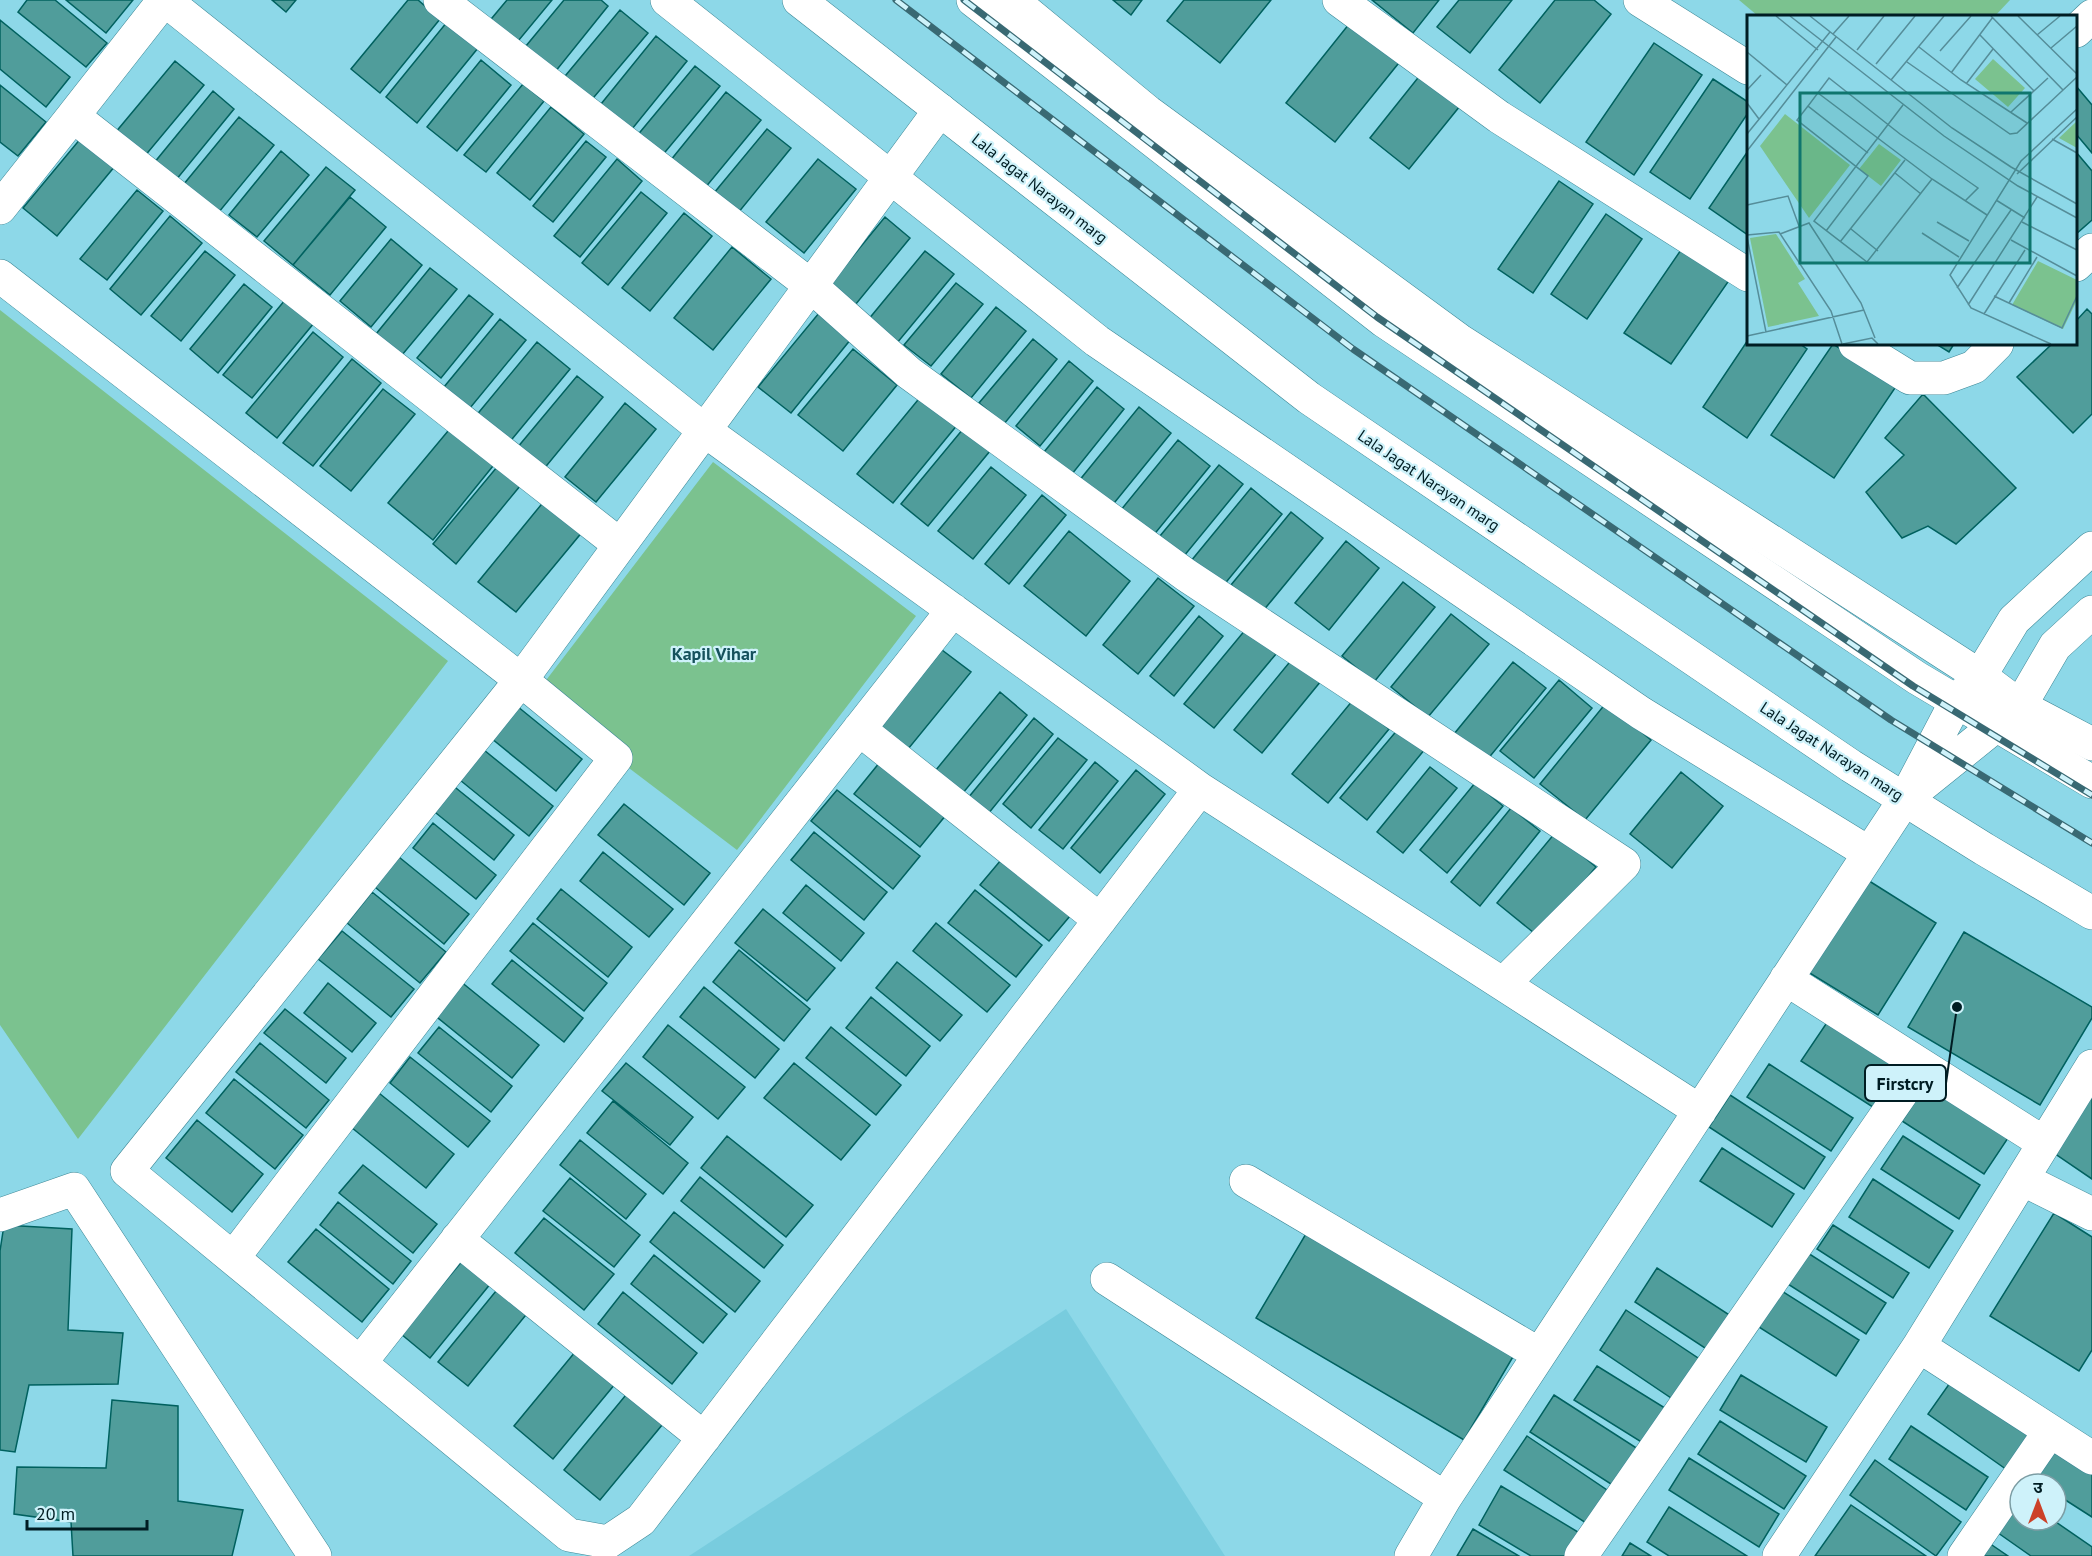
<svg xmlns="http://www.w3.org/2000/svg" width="2092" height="1556" font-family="'PT Sans','Noto Sans Devanagari',sans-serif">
<rect width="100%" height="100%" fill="#8dd8e8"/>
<path fill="#78ccde" d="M1066,1309L1225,1556H689Z"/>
<path fill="#7bc28f" d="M1739,0H2010L1995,16H1758Z
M0,310L448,661L78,1139L0,1025Z
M713,462L916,616L737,850L534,696Z"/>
<path fill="#509d9b" stroke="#00615f" stroke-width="1.5" d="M27,0H55L107,43L86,67L18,12Z
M66,0H133L106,33Z
M272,0H296L286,12Z
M408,0H418L440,19L380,93L351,69Z
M507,0H552L514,46L487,24Z
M564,0H601L608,6L551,77L521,52Z
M1113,0H1142L1131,15Z
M1184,0H1271L1220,63L1167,21Z
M1372,0H1439L1413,33Z
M1459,0H1512L1470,53L1437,27Z
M1555,0H1594L1611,14L1540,103L1499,70Z
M620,10L648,33L589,103L561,81Z
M1353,19L1402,59L1335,142L1286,103Z
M0,20L70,77L46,107L0,69Z
M447,22L478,48L417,123L386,97Z
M656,36L687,61L628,134L597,109Z
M1654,43L1702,75L1634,175L1586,142Z
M481,60L511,85L457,151L427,127Z
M175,61L204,85L144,157L115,133Z
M695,66L720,86L661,157L636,137Z
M1425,69L1464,101L1409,169L1370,138Z
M1713,79L1748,102V113L1690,199L1650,172Z
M523,84L544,101L486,172L464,155Z
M0,85L46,122L18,156L0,142Z
M2076,86L2092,105V153L2076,134Z
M213,91L234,109L176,180L154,163Z
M726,92L761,120L700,194L666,166Z
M551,107L584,134L530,200L497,173Z
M239,117L274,145L214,218L179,190Z
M767,129L791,148L738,213L714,193Z
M86,132L120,160L57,236L23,208Z
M586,141L606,157L553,222L533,206Z
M281,151L309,175L257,237L229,215Z
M1748,151V235L1709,208Z
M2076,152L2092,171V220L2076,234Z
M617,159L642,181L580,257L554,236Z
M818,159L856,189L804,253L766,222Z
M326,167L355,190L293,265L264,241Z
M1559,181L1593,204L1533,293L1498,269Z
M137,190L163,211L107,280L80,259Z
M641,192L667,213L608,285L582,263Z
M350,197L386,227L330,295L293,265Z
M684,213L712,236L650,311L622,288Z
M1606,214L1642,239L1587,319L1551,294Z
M170,216L202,243L141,315L110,289Z
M885,217L910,238L851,310L826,289Z
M391,239L422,265L371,327L340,301Z
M732,247L771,279L713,350L674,318Z
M1683,247L1730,279L1671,364L1624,333Z
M205,251L235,275L181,341L151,316Z
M925,251L954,274L897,343L868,320Z
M430,268L457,289L402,355L376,334Z
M956,283L983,304L931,366L904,345Z
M244,284L272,307L218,373L190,349Z
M469,295L493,314L441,378L417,358Z
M285,300L314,323L252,398L223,375Z
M996,307L1026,331L971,398L941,374Z
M2087,309L2092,314V414L2073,433L2017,377L2052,344H2076V321Z
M819,313L851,339L791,413L758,387Z
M500,319L526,340L470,408L444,387Z
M313,332L343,357L277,438L246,413Z
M1033,339L1057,359L1004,424L979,403Z
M1748,340V344H1800L1807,349L1747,438L1703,407Z
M537,342L570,369L508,444L475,417Z
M1833,344L1897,385L1834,478L1771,435Z
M1936,344H1954L1949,352Z
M853,349L897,385L843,451L798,415Z
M352,359L381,383L313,466L283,443Z
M1069,361L1093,381L1040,446L1016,426Z
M577,376L603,397L543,470L517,448Z
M1097,387L1124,409L1068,479L1040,457Z
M383,389L415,414L351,491L320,466Z
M1923,394L2016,488L1956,544L1928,526L1902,538L1866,492L1904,455L1885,438Z
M922,395L958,424L893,503L857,474Z
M625,403L656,429L596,502L565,477Z
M1139,407L1171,433L1106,513L1074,487Z
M453,425L497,461L433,540L388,503Z
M963,429L990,451L928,526L901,504Z
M1178,440L1210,466L1148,542L1116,516Z
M1219,465L1243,484L1184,556L1160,536Z
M497,467L520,486L456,564L433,544Z
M991,467L1026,495L973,559L938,531Z
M1251,488L1282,514L1223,586L1191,561Z
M1042,495L1066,515L1009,584L985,564Z
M545,500L583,531L516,612L478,582Z
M1291,512L1323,538L1263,611L1231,585Z
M1069,531L1130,581L1086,636L1024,586Z
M1346,541L1379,568L1329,630L1295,603Z
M1158,578L1194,606L1138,674L1103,645Z
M1403,582L1435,607L1374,682L1342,656Z
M1451,614L1489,644L1428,717L1391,687Z
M1199,616L1223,636L1174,696L1150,676Z
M1246,629L1276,654L1214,728L1184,704Z
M942,650L971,672L904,754L876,731Z
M1293,658L1321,681L1262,753L1234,730Z
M1513,662L1546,688L1487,760L1454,734Z
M1559,680L1592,708L1534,778L1500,751Z
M1000,692L1027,715L958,799L931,776Z
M1353,700L1389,729L1328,803L1292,774Z
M512,702L582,759L556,791L486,734Z
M1606,703L1651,740L1585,820L1540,784Z
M1034,718L1053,734L988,814L968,798Z
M1399,728L1425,749L1367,820L1340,798Z
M1058,738L1087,760L1031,828L1003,804Z
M479,746L553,806L529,836L455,776Z
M880,762L946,815L920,847L854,794Z
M1095,762L1118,781L1063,849L1039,830Z
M1430,767L1457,788L1403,853L1377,832Z
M1136,770L1165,794L1100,873L1071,848Z
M1681,772L1723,806L1672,868L1630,834Z
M1475,783L1503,806L1447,873L1420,850Z
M451,784L514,835L494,860L431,809Z
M837,790L920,856L893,889L811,821Z
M624,804L710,873L684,905L598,835Z
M1511,808L1540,831L1480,906L1451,882Z
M433,823L496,875L476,899L413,848Z
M814,832L887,892L864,920L791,860Z
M1555,833L1596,867L1539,937L1497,903Z
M603,852L673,909L649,937L580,881Z
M394,853L469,914L444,944L370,883Z
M1006,854L1075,910L1049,941L980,885Z
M1866,879L1936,923L1878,1015L1808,972Z
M806,885L864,933L841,961L783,913Z
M561,889L632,947L608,977L537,919Z
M975,890L1042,945L1016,977L948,923Z
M372,892L446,952L420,983L347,923Z
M763,909L835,968L807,1001L735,943Z
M533,923L607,983L584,1011L510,951Z
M936,923L1010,985L987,1012L913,951Z
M342,931L414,989L391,1017L318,959Z
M1964,932L2092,1007V1018L2040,1105L1908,1027Z
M739,950L810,1009L784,1041L713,982Z
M512,960L583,1018L564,1042L492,984Z
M897,962L962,1015L940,1041L876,988Z
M460,981L539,1045L512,1078L433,1014Z
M328,983L376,1023L352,1052L304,1013Z
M704,987L779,1049L755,1078L680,1017Z
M871,997L930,1046L906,1076L846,1028Z
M285,1009L346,1058L326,1083L264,1033Z
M1828,1021L1906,1070L1879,1111L1801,1061Z
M668,1025L745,1087L718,1119L643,1057Z
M439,1027L512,1086L491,1112L418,1053Z
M831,1027L901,1085L876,1115L806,1058Z
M260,1043L329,1100L306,1128L236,1072Z
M410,1057L490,1121L468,1147L390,1083Z
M626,1063L693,1117L670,1145L602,1091Z
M794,1063L870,1125L841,1160L764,1098Z
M1769,1064L1853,1118L1831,1151L1747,1097Z
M234,1079L303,1135L275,1169L206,1113Z
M1926,1085L2008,1138L1984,1174L1902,1121Z
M374,1089L454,1154L426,1188L346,1123Z
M2092,1090V1179L2051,1151Z
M1730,1095L1825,1157L1804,1189L1709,1127Z
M613,1101L688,1163L663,1194L587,1133Z
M197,1120L263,1174L232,1212L166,1158Z
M727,1136L813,1205L786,1237L701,1168Z
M1903,1136L1980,1185L1959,1219L1881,1169Z
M580,1140L646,1194L626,1219L560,1165Z
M1722,1148L1794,1194L1772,1227L1700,1181Z
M363,1165L437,1224L413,1253L339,1193Z
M700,1177L783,1245L764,1268L681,1201Z
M570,1178L640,1235L614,1267L543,1211Z
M1873,1179L1953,1231L1929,1268L1849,1217Z
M338,1202L411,1261L393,1284L320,1225Z
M674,1212L760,1281L735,1312L650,1242Z
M2054,1213L2092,1237V1350L2079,1371L1990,1316Z
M544,1218L614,1274L584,1310L515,1253Z
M4,1225L72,1229L68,1330L123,1333L118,1384L29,1385L15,1452L0,1450V1251Z
M1833,1225L1909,1273L1893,1298L1817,1249Z
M1310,1227L1517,1350L1464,1440L1256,1318Z
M316,1229L389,1289L362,1322L288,1262Z
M1800,1248L1886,1303L1866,1334L1780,1279Z
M654,1255L727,1314L703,1343L631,1284Z
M463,1260L491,1283L430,1358L401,1334Z
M1657,1268L1734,1318L1711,1352L1635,1302Z
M505,1280L534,1305L468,1386L438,1362Z
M1774,1286L1859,1340L1836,1376L1751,1322Z
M623,1292L697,1353L672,1384L598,1324Z
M1626,1310L1707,1364L1680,1404L1600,1350Z
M580,1346L620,1378L553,1459L514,1426Z
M1597,1366L1673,1413L1651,1448L1574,1400Z
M1741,1375L1827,1427L1806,1462L1720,1410Z
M1952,1380L2034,1437L2010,1472L1928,1414Z
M630,1390L667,1419L600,1500L564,1470Z
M1554,1395L1638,1449L1614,1486L1530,1432Z
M112,1400L178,1406V1501L243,1510L232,1556H73L71,1522L14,1514L17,1467L106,1468Z
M1720,1421L1806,1476L1784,1509L1698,1454Z
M1911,1426L1988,1477L1966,1510L1889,1459Z
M1527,1436L1607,1490L1586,1523L1504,1470Z
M2057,1442L2092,1465V1517L2056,1494V1484H2041L2033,1479Z
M1689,1458L1779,1514L1759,1547L1669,1490Z
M1875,1460L1961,1522L1936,1556L1850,1495Z
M1501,1486L1583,1535L1571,1556H1531L1479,1525Z
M2020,1497V1520H2053L2092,1547V1556H2031L1991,1528Z
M1851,1505L1926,1556H1815Z
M1669,1507L1747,1556H1669L1647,1542Z
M1473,1529L1519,1556H1457Z
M1630,1543L1651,1556H1622Z
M1989,1543L2008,1556H1980Z"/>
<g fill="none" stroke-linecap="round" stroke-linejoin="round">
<defs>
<path id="minor" d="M164,0L73,116L620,545
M165,0L704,430L1200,789L1700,1111
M440,0L810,285L909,373L1186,575L1624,864L1503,984
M667,0L1097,341L1641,713L1869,853
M1012,0L1148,112L1459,340L1980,676L2020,706L2092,744
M1339,0L1499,117L1748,275
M1640,0L1748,68
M2076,31L2092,16
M940,110L521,680L127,1171L569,1535L608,1542L641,1520L1200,789
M0,208L73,116
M2076,265L2092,250
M0,276L521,680L616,758L233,1258
M1855,344L1910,378H1944L1974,367L1997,344
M859,729L1100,920
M1916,790L2020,706L2055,646L2092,612
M1786,979L2044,1143
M2022,1179L2092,1214
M1246,1181L1539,1354
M0,1215L74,1189L315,1556
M457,1239L704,1438
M1107,1279L1445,1498
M1919,1346L2092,1458
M360,1363L953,610
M1411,1556L1445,1498L1905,799L1956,702L1980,676L2014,620L2092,548
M1581,1556L1921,1065
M1779,1556L1919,1346L2092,1066
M1964,1556L2050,1431"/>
<path id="major" d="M799,0L1309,398L1851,766L1984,849L2092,913
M973,0L1384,321L1917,678L2092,782"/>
</defs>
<use href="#minor" stroke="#3c8796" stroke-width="34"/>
<use href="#major" stroke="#3c8796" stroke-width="34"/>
<use href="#minor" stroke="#fff" stroke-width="33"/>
<use href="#major" stroke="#fff" stroke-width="33"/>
<defs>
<path id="rail" d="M896,0L1353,349L1891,720L2092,843
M964,0L1377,317L1913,686L2092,795"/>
</defs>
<use href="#rail" stroke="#396973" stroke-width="7"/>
<use href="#rail" stroke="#cef2fa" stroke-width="4.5" stroke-dasharray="14" stroke-linecap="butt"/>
</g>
<g text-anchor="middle" stroke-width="4.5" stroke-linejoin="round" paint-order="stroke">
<g font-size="16" fill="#001d23" stroke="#cef2fa">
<text transform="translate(1040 188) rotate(38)" y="6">Lala Jagat Narayan marg</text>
<text transform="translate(1429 480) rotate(34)" y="6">Lala Jagat Narayan marg</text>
<text transform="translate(1832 751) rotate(33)" y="6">Lala Jagat Narayan marg</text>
</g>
<g font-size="18" font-weight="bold" fill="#15515c" stroke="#cef2fa">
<text x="714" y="660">Kapil Vihar</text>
</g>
</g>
<g transform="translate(1747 15)">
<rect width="330" height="330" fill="#8dd8e8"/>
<path d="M246,44L278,73L261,92L228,64ZM38,99L103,150L62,203L13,131ZM330,106V133L312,123ZM132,129L154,145L134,171L112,154ZM29,219L58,264L51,268L72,301L21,312L3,223ZM291,246L330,265V285L316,314L265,290Z" fill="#7bc28f"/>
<path fill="none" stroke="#558d99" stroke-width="1.5" d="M29,1L71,35M43,1L197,121L271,171L330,203M63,1L205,113L264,152L330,189M244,1L316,75M271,1L330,59M86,19L102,1M233,20L287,76M290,20L313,1M172,32L214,65L280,108M304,33L330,11M110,35L137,1M193,36L224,1M0,37L40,70M160,47L263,119L270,118L330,62M129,49L168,1M204,58L246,2M144,65L197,1M219,69L246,34M0,75L14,60M71,78L185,164L240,200M0,88L12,104M156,90L67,206L120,247L185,164M61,91L50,105L121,161L79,216M264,97L301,63M0,119L83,17M305,124L330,138M0,136L89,22M121,138L61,91L82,63L153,119L231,173L218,186M148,158L174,179M270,159L330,102M249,185L278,203M0,190L41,181L52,211M190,207L222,226M275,207L330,235M104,214L131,236M175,218L212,242M33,219L62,208L114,288L128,323M0,220L32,217L84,296L95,329M0,222L19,317M264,225L330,261M93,227L158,145M210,273L264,195M247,281L315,313L330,281M262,288L290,242M221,290L290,182M237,299L278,235M0,321L117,295M96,329L125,323L131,329M304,329L224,293L203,260L274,146L330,94"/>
<path fill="#0f766e" fill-opacity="0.15" stroke="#0f766e" stroke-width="3" d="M53,78H283V248H53Z"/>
<rect width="330" height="330" fill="none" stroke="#001d23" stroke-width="3"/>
</g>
<path fill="none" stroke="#001d23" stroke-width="2" d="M1957 1007L1946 1083"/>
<circle fill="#001d23" stroke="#cef2fa" stroke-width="2" cx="1957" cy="1007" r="6"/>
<rect fill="#cef2fa" stroke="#001d23" stroke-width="2" x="1865" y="1065" width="81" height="36" rx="6"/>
<g font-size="18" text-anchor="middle" font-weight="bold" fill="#001d23">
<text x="1905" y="1090">Firstcry</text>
</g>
<g transform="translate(2038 1502)"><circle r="28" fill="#cef2fa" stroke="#7c9da4" stroke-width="1.5"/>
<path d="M0-4.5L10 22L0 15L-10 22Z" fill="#cc4128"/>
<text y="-9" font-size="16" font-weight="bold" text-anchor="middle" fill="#001d23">उ</text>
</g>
<path d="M27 1520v9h120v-9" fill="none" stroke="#001d23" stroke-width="3"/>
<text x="36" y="1520" font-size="18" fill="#001d23" stroke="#cef2fa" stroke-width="4.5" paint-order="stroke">20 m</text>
</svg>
